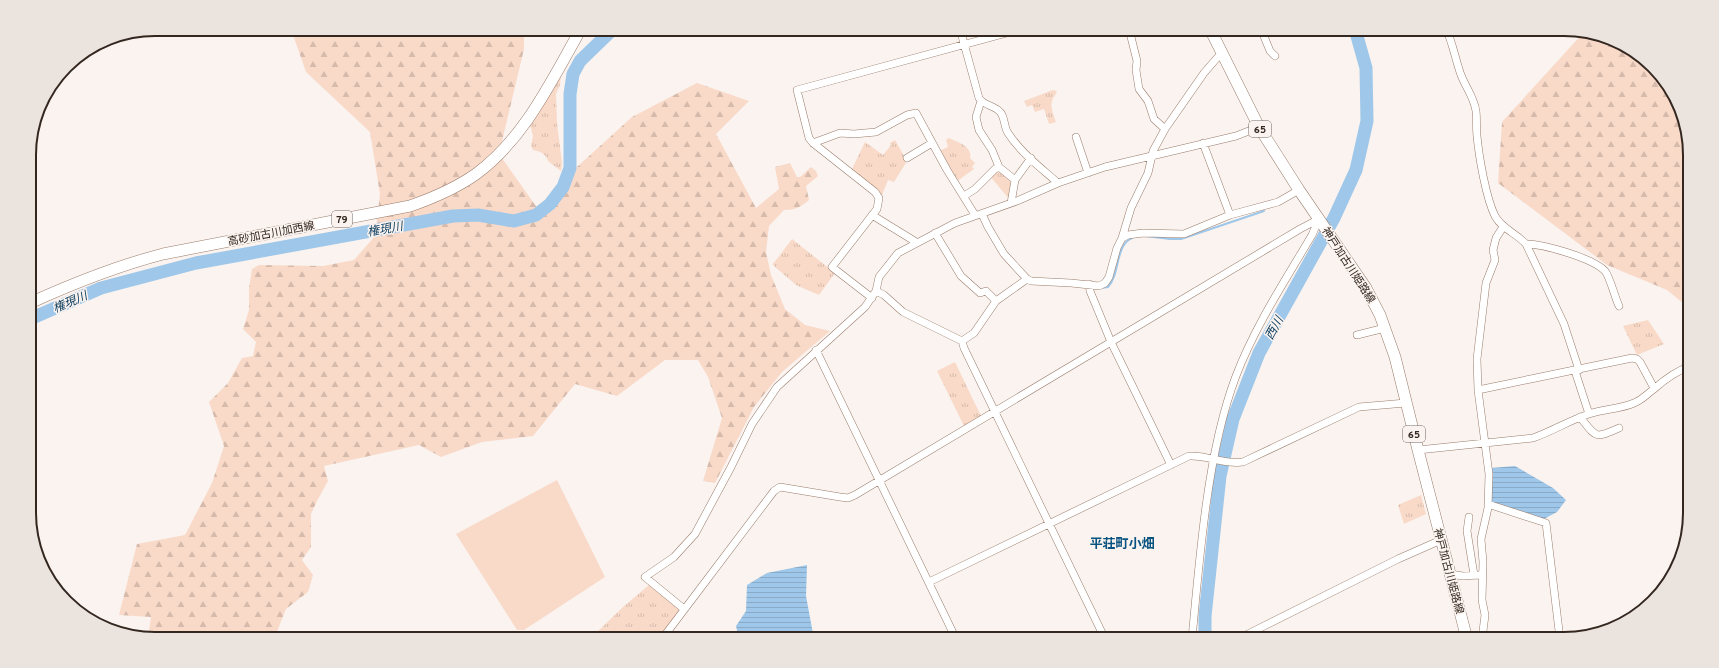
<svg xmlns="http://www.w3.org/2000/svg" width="1719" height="668" font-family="Overpass,'Noto Sans JP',sans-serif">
<defs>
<pattern id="grass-tufts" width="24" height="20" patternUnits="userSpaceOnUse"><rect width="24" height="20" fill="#f9dac9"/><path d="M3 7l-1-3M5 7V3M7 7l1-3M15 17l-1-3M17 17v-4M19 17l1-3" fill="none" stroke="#d6bbac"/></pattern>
<pattern id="forest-firs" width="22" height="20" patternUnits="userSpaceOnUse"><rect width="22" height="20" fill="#f9dac9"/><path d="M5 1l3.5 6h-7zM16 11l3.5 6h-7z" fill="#d6bbac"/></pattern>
<pattern id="water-rules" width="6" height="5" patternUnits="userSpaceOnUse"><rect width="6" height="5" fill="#9ec7e9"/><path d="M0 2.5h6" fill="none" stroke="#89abc8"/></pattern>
</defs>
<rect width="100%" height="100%" fill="#faf3ef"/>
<path fill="url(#grass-tufts)" d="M561,74L560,85L556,94L557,123L562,163L561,171L548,161C546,154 540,151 533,150L531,146L533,136L530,124Z
M1053,90L1057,91C1056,95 1053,97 1052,101C1050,107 1054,116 1056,122L1049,124L1044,109L1035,112L1032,105L1027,107L1024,101Z
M949,138C958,142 973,147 970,158L975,163L972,167L974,169L956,182L939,151L948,147L946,140Z
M895,140L907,161L894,182L888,180L882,195L851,171L865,142L883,155L891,145L890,143Z
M998,169L1013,181L1009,199L990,176Z
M792,239L835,273L819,295L796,285L774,266L773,264Z
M1648,320L1664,344L1637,355L1623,326Z
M955,362L981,416L964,426L937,371Z
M1421,495L1426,514L1404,524L1398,505Z
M649,585L681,610L659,639H598L594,635L623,607Z"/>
<path fill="url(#forest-firs)" d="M291,29H524V49L499,154L538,209L567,176L632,117L697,83L749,101L716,134L756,208L779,189L775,167L790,163L797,177H800L811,167L816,171L818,176L806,186L809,200C801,207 795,210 784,210L769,226L766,252L771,275L785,309L805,325L830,331L782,372L754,407L715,483L703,481L722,418L708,377L698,360H665L617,396L575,384L533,436L482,442L441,457L419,445L324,466L328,481L317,501L311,514V547L302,560L313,575L308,592L286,609L274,639H155L114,632L149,631L151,617L119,615L137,544L185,535L212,483L224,446L209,402L228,383L242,358L253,356L256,342L243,329L249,310V288L252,269L259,265L323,266L354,260L375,236L380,194L370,132L306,72Z
M1584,32L1605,36L1634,50L1664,78L1689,138V308L1667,290L1607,265L1498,183L1502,122Z"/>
<path fill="#f9dac9" d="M557,480L605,577L524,630H517L456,534Z"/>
<path fill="url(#water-rules)" d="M1515,466L1553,488L1566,500L1557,512L1544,519L1490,501L1491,468Z
M807,565L806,596L814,639H739L736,626L746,611L747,585L767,573Z"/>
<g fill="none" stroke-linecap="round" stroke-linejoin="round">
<path stroke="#9ec7e9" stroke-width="2" d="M1146,236L1170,239H1181L1264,211
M1101,288L1108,287C1120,275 1115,245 1132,238"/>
<path stroke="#9ec7e9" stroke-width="13" d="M30,319L101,288L196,263L453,216L478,215L514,221L536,215L550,204L563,187L570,168V94L573,74L580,61L613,29
M1205,639V616L1220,476L1233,419L1259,353L1334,218L1356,170L1367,121L1366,68L1355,29"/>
<defs>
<path id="street" d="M960,29L979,98C984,106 995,105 1001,113C1005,119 1004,127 1008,133C1021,153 1041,168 1058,183
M1129,29L1137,61L1136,70L1139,89L1148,101L1154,119L1165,129
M1261,29L1270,51L1275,56
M1446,29C1452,40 1456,62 1461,75C1466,88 1474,97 1476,111C1477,119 1476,128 1477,136C1479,157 1486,198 1495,216C1502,229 1516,233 1526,244L1564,324L1579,370
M981,101L976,117L979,130L992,150L999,167L1015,180
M1076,137L1088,173
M813,143L840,133L854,134L876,132L907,115L916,113L947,170L975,215
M1203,143L1230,215
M907,158L932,143
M964,196L975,189L995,169L999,167
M1011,203L1015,180L1031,158
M982,214L988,227L1004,254L1027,279
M872,215L916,242
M935,233L961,276L980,293L986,291L996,301
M1122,238L1131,208L1148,173L1153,151L1165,129L1204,73L1217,58L1222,54
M1526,244C1543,244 1593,258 1605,271C1610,277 1615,298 1619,306
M1089,284L1090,291L1111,342L1171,465
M876,291L884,295L903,312L962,341L974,333L996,301L1027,279L1031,281L1071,283L1099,286L1105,283L1109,277L1117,248L1122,238L1128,235L1143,233L1184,234L1230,215L1278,202L1299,190
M872,298L832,267L877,209L879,198L875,192L813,143L809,138L797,90L1021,29
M1357,335L1385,328
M962,341L964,348L1105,639
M816,350L956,639
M1575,371L1589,414
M1478,390L1632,358L1637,359L1640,362L1654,388
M1580,417C1597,438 1594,439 1619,428
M1418,450L1533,438C1553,431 1570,420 1589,414C1603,409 1621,409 1634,403C1642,400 1647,394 1654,389C1664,380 1677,371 1690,366
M1488,504L1546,523L1560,639
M1469,517L1467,531L1474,575
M1450,574L1463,576L1479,575
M929,582L1189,456C1208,455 1225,465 1243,462L1359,407L1406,403
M684,609L645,577L674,557L695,534L731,467L752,424L777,387L865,307L876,291L879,277L898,253L955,223L1017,201L1058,183L1105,167L1236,136L1259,127
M662,639L774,491L780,487L840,497L848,498L855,495L1300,229L1319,219
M1192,639C1196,594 1200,550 1206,506C1212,462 1220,418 1236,376C1255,326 1285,281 1312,235L1319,219
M1238,639L1398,559L1441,540
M1482,639L1485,615L1482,600L1483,562L1481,539L1488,508L1489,474L1478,390L1477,359L1486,283L1495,260L1493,250L1496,238L1503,227"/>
<path id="primary" d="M1210,29L1259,127L1299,190L1366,288L1380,315L1395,357L1418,450L1467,639
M30,303C74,283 117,266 163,254L410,206C433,198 455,189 476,174C525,138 551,81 581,29"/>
</defs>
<use href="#street" stroke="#9a7c6b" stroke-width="8"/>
<use href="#primary" stroke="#9a7c6b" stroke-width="12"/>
<use href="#street" stroke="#fff" stroke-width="7"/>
<use href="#primary" stroke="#fff" stroke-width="11"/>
</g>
<g text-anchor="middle" stroke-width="3" stroke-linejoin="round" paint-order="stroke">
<g fill="#faf3ef" stroke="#6f645e" stroke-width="1">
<rect x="1249" y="121" width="22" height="16" rx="3"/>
<rect x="332" y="211" width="20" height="16" rx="3"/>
<rect x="1403" y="426" width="22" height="16" rx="3"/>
</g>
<g font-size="10" font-weight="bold" fill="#342720">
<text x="1260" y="133">65</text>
<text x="342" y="223">79</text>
<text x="1414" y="438">65</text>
</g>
<g font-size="11" fill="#342720" stroke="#faf3ef">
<text transform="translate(271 233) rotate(-11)" y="4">高砂加古川加西線</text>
<text transform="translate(1349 265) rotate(57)" y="4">神戸加古川姫路線</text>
<text transform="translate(1449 571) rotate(75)" y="4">神戸加古川姫路線</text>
</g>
<g font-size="12" font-style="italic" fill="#124263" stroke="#faf3ef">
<text transform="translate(385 229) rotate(-10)" y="4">権現川</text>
<text transform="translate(70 302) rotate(-23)" y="4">権現川</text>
<text transform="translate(1274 328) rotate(-61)" y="4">西川</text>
</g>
<g font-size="13" font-weight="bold" fill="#095380" stroke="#faf3ef">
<text x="1122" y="548">平荘町小畑</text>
</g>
</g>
<path d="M0 0H1719V668H0ZM155 36H1564A119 119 0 0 1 1683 155V513A119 119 0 0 1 1564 632H155A119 119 0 0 1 36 513V155A119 119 0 0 1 155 36Z" fill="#eae3de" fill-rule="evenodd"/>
<path fill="none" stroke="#342720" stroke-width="2" d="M155 36H1564A119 119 0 0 1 1683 155V513A119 119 0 0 1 1564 632H155A119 119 0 0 1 36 513V155A119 119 0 0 1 155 36Z"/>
</svg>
